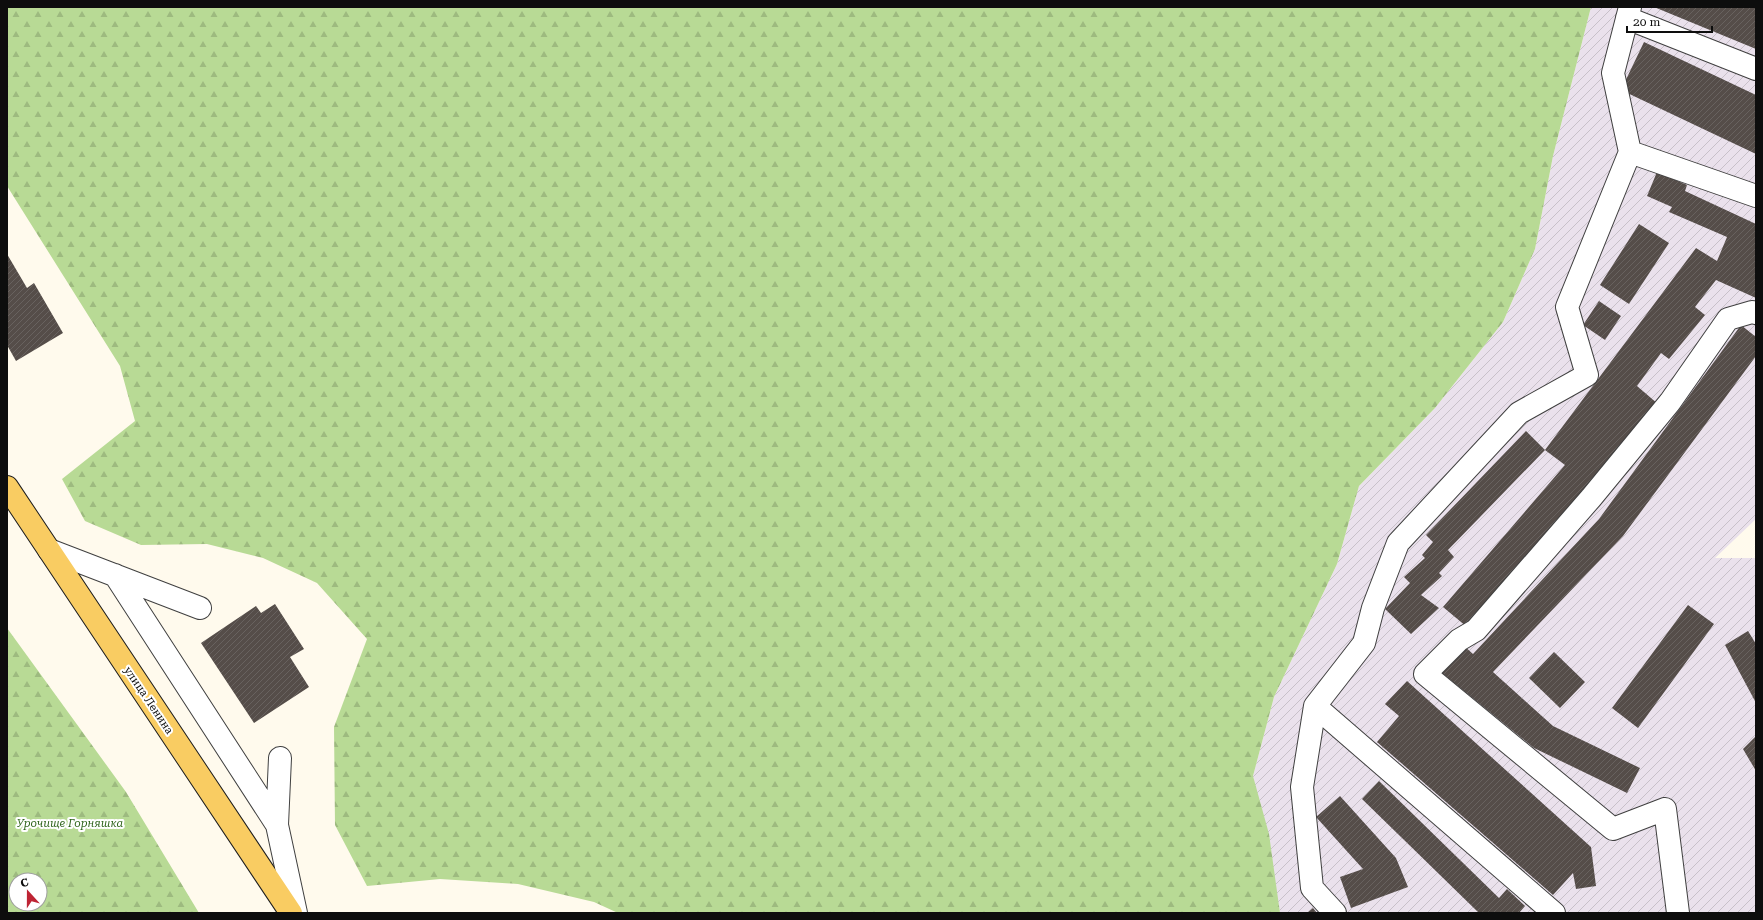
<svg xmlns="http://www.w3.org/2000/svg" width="1763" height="920" font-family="'Roboto Serif',serif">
<defs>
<pattern id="industrial-furrows" width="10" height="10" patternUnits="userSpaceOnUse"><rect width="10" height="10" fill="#eae1ec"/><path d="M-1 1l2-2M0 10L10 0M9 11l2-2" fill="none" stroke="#c8c0c9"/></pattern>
<pattern id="forest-firs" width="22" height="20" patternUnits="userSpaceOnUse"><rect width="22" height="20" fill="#b8da95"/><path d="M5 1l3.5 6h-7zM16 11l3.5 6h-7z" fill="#9dba7f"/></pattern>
<pattern id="building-hatch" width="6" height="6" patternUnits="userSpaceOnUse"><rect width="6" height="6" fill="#554d49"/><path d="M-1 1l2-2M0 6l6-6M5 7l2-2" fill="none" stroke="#68625f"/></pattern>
</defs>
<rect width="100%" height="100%" fill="#fffaed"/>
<path fill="url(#industrial-furrows)" d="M1591,7H1756V519L1715,558H1756V913H1280L1253,776L1274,697L1337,564L1359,486L1435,408L1503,322L1535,249L1553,156Z"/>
<path fill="url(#forest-firs)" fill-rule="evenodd" d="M7,7H1591L1553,156L1535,249L1503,322L1435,408L1359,486L1337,564L1274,697L1253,776L1269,834L1280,913H618L594,902L518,884L440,879L367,886L335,825L334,727L367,639L317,583L263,558L207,544L141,545L85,521L62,479L135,421L120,366L7,186Z
M7,628L126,792L199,913H7ZM16,880H40V904H16Z"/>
<path fill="url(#building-hatch)" d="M1654,7H1756V49Z
M1644,42L1756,95V154L1621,90Z
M1657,172L1687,185L1685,191L1756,224V298L1716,280L1695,307L1705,315L1669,359L1661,353L1637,386L1658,404L1467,627L1443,607L1565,465L1545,450L1696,248L1717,261L1727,237L1669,212L1672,207L1647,196Z
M1639,224L1669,243L1629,304L1600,285Z
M7,254L27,288L34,283L63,333L16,361L7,345Z
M1599,301L1621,316L1605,340L1583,325Z
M1741,325L1756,337V356L1623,536L1493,672L1553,726L1640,768L1627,793L1534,748L1437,669L1463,645L1473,654L1599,519Z
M1526,431L1545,450L1448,550L1454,557L1439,573L1442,576L1421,595L1439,608L1411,634L1385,609L1410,583L1404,577L1425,558L1422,555L1433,542L1426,535Z
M275,604L304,649L290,657L309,687L254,723L201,643L256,606L261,613Z
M1688,605L1714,624L1638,728L1612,708Z
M1748,631L1756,644V703L1725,645Z
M1554,652L1585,682L1560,708L1529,678Z
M1407,681L1591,847L1596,886L1576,889L1573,873L1553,895L1377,742L1399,716L1385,704Z
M1756,736V771L1743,749Z
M1379,781L1499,898L1507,889L1525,906L1519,913H1479L1362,799Z
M1340,796L1396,858L1408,887L1351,908L1340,877L1363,869L1316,817Z
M1313,908L1317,913H1307Z"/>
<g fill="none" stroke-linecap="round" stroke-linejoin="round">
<defs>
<path id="minor" d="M1627,18L1756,69
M1630,152L1756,196
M49,550L200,608
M115,575L277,825
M1315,706L1554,913
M280,758L277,825L296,913
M1335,913L1312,888L1302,787L1315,706L1364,643L1373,608L1398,543L1519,413L1587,375L1567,307L1630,152L1613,73L1630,7
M1678,913L1665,809L1613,829L1425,674L1459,640L1476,630L1591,498L1670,402L1728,319L1752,312L1756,313"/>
<path id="major" d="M7,487L291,913"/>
</defs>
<use href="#minor" stroke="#404040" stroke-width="24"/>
<use href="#major" stroke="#1e1e1e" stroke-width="24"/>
<use href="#minor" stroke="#fff" stroke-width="22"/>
<use href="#major" stroke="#f9cc62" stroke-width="22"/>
</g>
<g text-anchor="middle" stroke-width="4" stroke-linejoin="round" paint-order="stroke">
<g font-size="11" fill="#0d0d0d" stroke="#fff">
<text transform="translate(149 700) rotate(56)" y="4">улица Ленина</text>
</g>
<g font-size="11" font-style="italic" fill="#30651d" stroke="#fff">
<text x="70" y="827">Урочище Горняшка</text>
</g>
</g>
<rect width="1763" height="920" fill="none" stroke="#0d0d0d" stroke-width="16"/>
<g transform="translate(28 892) rotate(339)"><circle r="19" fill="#ffffff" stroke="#9e9e9e"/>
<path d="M0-3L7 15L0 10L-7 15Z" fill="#be2434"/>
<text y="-6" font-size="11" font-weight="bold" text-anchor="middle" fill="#0d0d0d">С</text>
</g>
<path d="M1627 26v6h85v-6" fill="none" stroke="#0d0d0d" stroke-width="2"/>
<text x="1633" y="26" font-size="12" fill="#0d0d0d" stroke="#ffffff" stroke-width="3" paint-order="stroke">20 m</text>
</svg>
